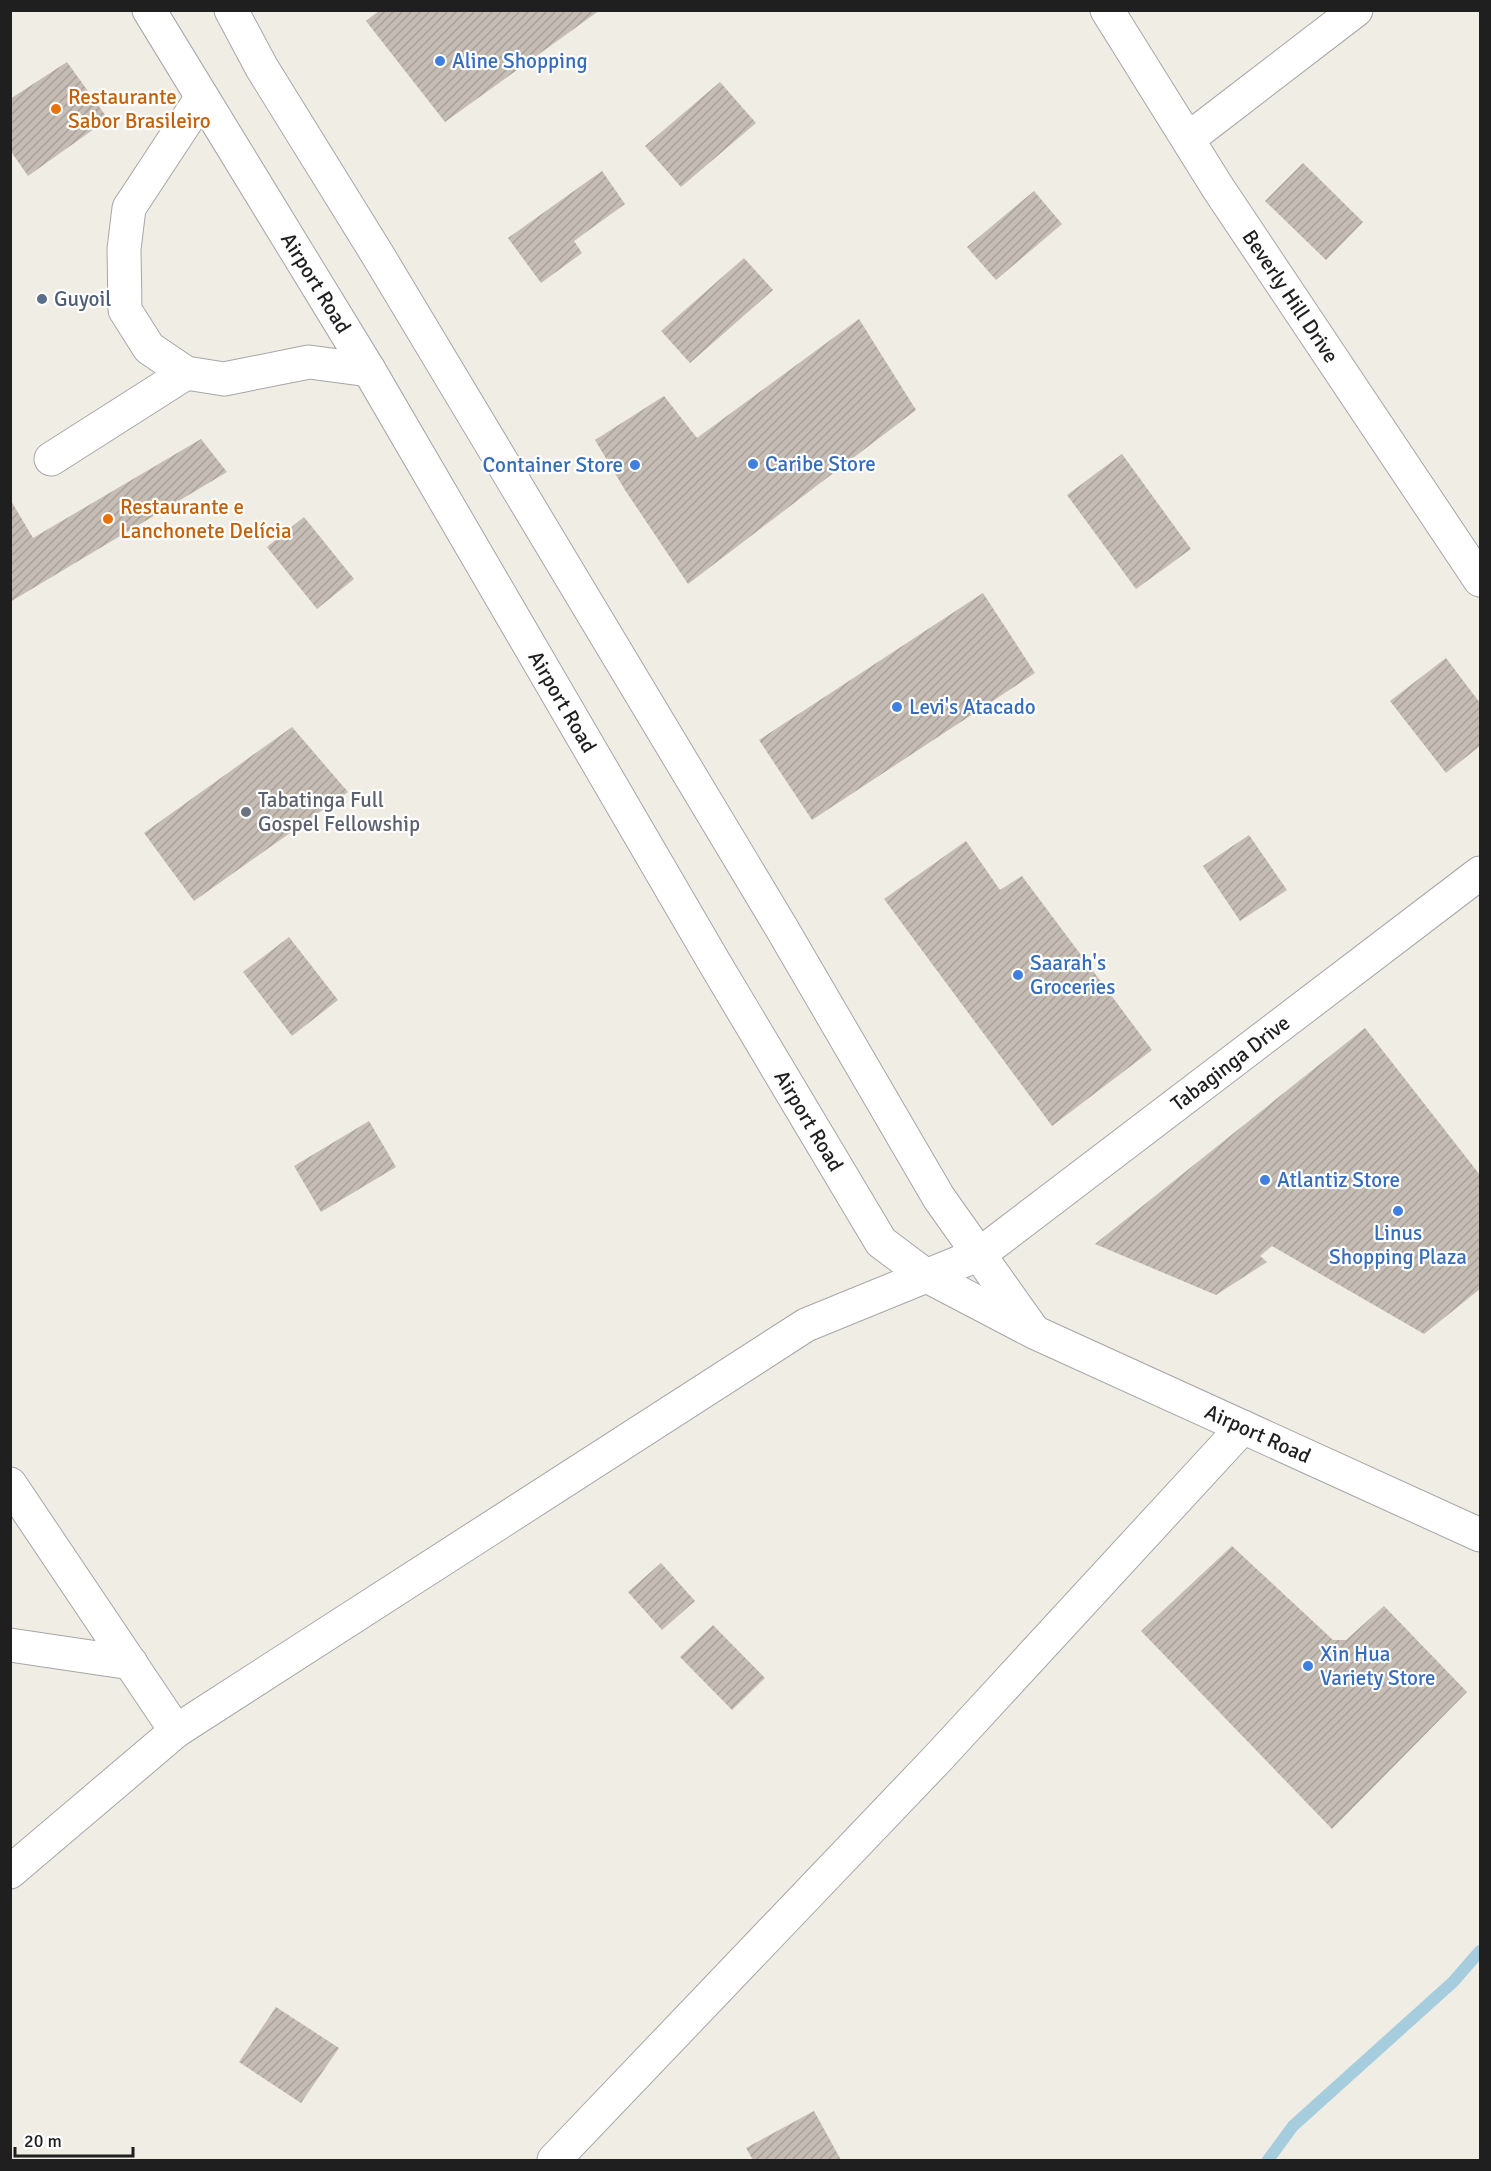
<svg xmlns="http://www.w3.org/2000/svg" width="1491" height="2171" font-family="Signika,sans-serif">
<defs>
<pattern id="building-hatch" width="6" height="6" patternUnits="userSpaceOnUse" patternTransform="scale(1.5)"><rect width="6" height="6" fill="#c5bcb4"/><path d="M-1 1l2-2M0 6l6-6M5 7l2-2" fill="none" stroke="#a9a19a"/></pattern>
</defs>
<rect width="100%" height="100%" fill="#f0ede5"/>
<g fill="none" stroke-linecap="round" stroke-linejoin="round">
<path stroke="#a5cdde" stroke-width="12" d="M1268,2160L1293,2126L1453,1982L1480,1951"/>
</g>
<path fill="url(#building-hatch)" d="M380,10H600L445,122L366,21Z
M67,62L108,119L28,176L10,150V99Z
M720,82L756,123L681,187L645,146Z
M1303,163L1363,222L1326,260L1265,201Z
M602,171L625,204L574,241L582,253L541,283L508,238Z
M1034,191L1062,224L996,280L967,247Z
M744,258L773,290L690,363L661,331Z
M859,319L916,410L688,584L625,490L595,440L664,396L697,438Z
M201,439L227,472L10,602V499L33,538Z
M1122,454L1191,549L1136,589L1067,495Z
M304,517L354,579L317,609L267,547Z
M983,593L1035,673L812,820L759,740Z
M1446,658L1480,703V746L1446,773L1390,701Z
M292,727L348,792L194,901L144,833Z
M1249,835L1287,890L1240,921L1203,866Z
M966,841L1000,890L1022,876L1152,1050L1052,1126L884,899Z
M289,937L338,1000L292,1036L243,972Z
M1365,1028L1480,1175V1289L1424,1334L1272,1246L1260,1256L1267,1262L1216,1295L1095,1244Z
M369,1121L396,1167L321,1212L294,1166Z
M1232,1546L1333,1640H1346L1384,1606L1467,1692L1332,1829L1141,1631Z
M661,1563L695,1601L662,1630L628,1592Z
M713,1625L765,1678L732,1710L680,1657Z
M276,2007L339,2048L301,2103L239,2062Z
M814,2111L841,2160H753L746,2148Z"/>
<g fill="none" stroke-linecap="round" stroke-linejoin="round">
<defs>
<g id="minor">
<path id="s1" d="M149,10L369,370L714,962L881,1242L925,1275L1034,1332L1480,1535"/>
<path d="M231,10L262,68L379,257L781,927L939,1198L1032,1329"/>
<path id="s2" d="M1107,10L1218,188L1480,580"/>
<path d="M202,97L129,208L124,249L125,310L149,348L186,373L224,379L309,362L369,370"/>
<path d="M1188,139L1356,10"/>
<path d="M51,459L186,373"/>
<path d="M10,1484L176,1731"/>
<path d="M10,1645L131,1663"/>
<path id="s3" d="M10,1872L176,1731L806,1325L980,1254L1480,873"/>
<path d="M554,2160L939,1757L1243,1427"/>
</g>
</defs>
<use href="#minor" stroke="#a6a6a6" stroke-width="35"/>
<use href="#minor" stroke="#fff" stroke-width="33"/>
</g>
<g fill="#3f7fe0" stroke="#fff" stroke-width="2">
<circle cx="440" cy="61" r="6"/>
<circle cx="753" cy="464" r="6"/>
<circle cx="635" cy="465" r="6"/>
<circle cx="897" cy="707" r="6"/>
<circle cx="1018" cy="975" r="6"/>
<circle cx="1265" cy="1180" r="6"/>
<circle cx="1398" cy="1211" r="6"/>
<circle cx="1308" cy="1666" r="6"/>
</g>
<g fill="#e8710a" stroke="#fff" stroke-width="2">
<circle cx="56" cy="109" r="6"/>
<circle cx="108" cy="519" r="6"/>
</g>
<circle fill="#5c6f8a" stroke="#fff" stroke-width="2" cx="42" cy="299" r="6"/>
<circle fill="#6b7280" stroke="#fff" stroke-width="2" cx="246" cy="812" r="6"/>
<g text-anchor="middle" stroke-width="4.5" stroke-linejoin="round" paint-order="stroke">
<g font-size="21" fill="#366cbe" stroke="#fff" text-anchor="start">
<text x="452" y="68">Aline Shopping</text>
<text x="765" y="471">Caribe Store</text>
<text x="623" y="472" text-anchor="end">Container Store</text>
<text x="909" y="714">Levi's Atacado</text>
<text x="1030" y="970">Saarah's<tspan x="1030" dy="24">Groceries</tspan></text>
<text x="1277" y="1187">Atlantiz Store</text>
<text x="1398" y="1240" text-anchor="middle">Linus<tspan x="1398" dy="24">Shopping Plaza</tspan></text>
<text x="1320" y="1661">Xin Hua<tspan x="1320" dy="24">Variety Store</tspan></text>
</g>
<g font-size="21" fill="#c56008" stroke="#fff" text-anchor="start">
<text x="68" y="104">Restaurante<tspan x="68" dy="24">Sabor Brasileiro</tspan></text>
<text x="120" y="514">Restaurante e<tspan x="120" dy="24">Lanchonete Delícia</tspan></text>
</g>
<g font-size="21" fill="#1f1f1f" stroke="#fff">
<text dy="7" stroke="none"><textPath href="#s1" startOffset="320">Airport Road</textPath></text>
<text dy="7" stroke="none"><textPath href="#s2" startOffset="340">Beverly Hill Drive</textPath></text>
<text dy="7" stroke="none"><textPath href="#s1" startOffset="806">Airport Road</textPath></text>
<text dy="7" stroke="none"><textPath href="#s3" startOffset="1470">Tabaginga Drive</textPath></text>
<text dy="7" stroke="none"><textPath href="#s1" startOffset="1292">Airport Road</textPath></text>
<text dy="7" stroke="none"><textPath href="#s1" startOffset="1857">Airport Road</textPath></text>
</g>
<g font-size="21" fill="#4e5e75" stroke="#fff" text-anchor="start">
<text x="54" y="306">Guyoil</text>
</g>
<g font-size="21" fill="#5b616d" stroke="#fff" text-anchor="start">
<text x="258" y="807">Tabatinga Full<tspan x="258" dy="24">Gospel Fellowship</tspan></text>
</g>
</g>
<rect width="1491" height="2171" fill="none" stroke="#1f1f1f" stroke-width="24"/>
<path d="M15 2147v9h118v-9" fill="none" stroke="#1f1f1f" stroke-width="3"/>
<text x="24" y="2147" font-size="18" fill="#1f1f1f" stroke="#ffffff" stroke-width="4.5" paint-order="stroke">20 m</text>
</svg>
